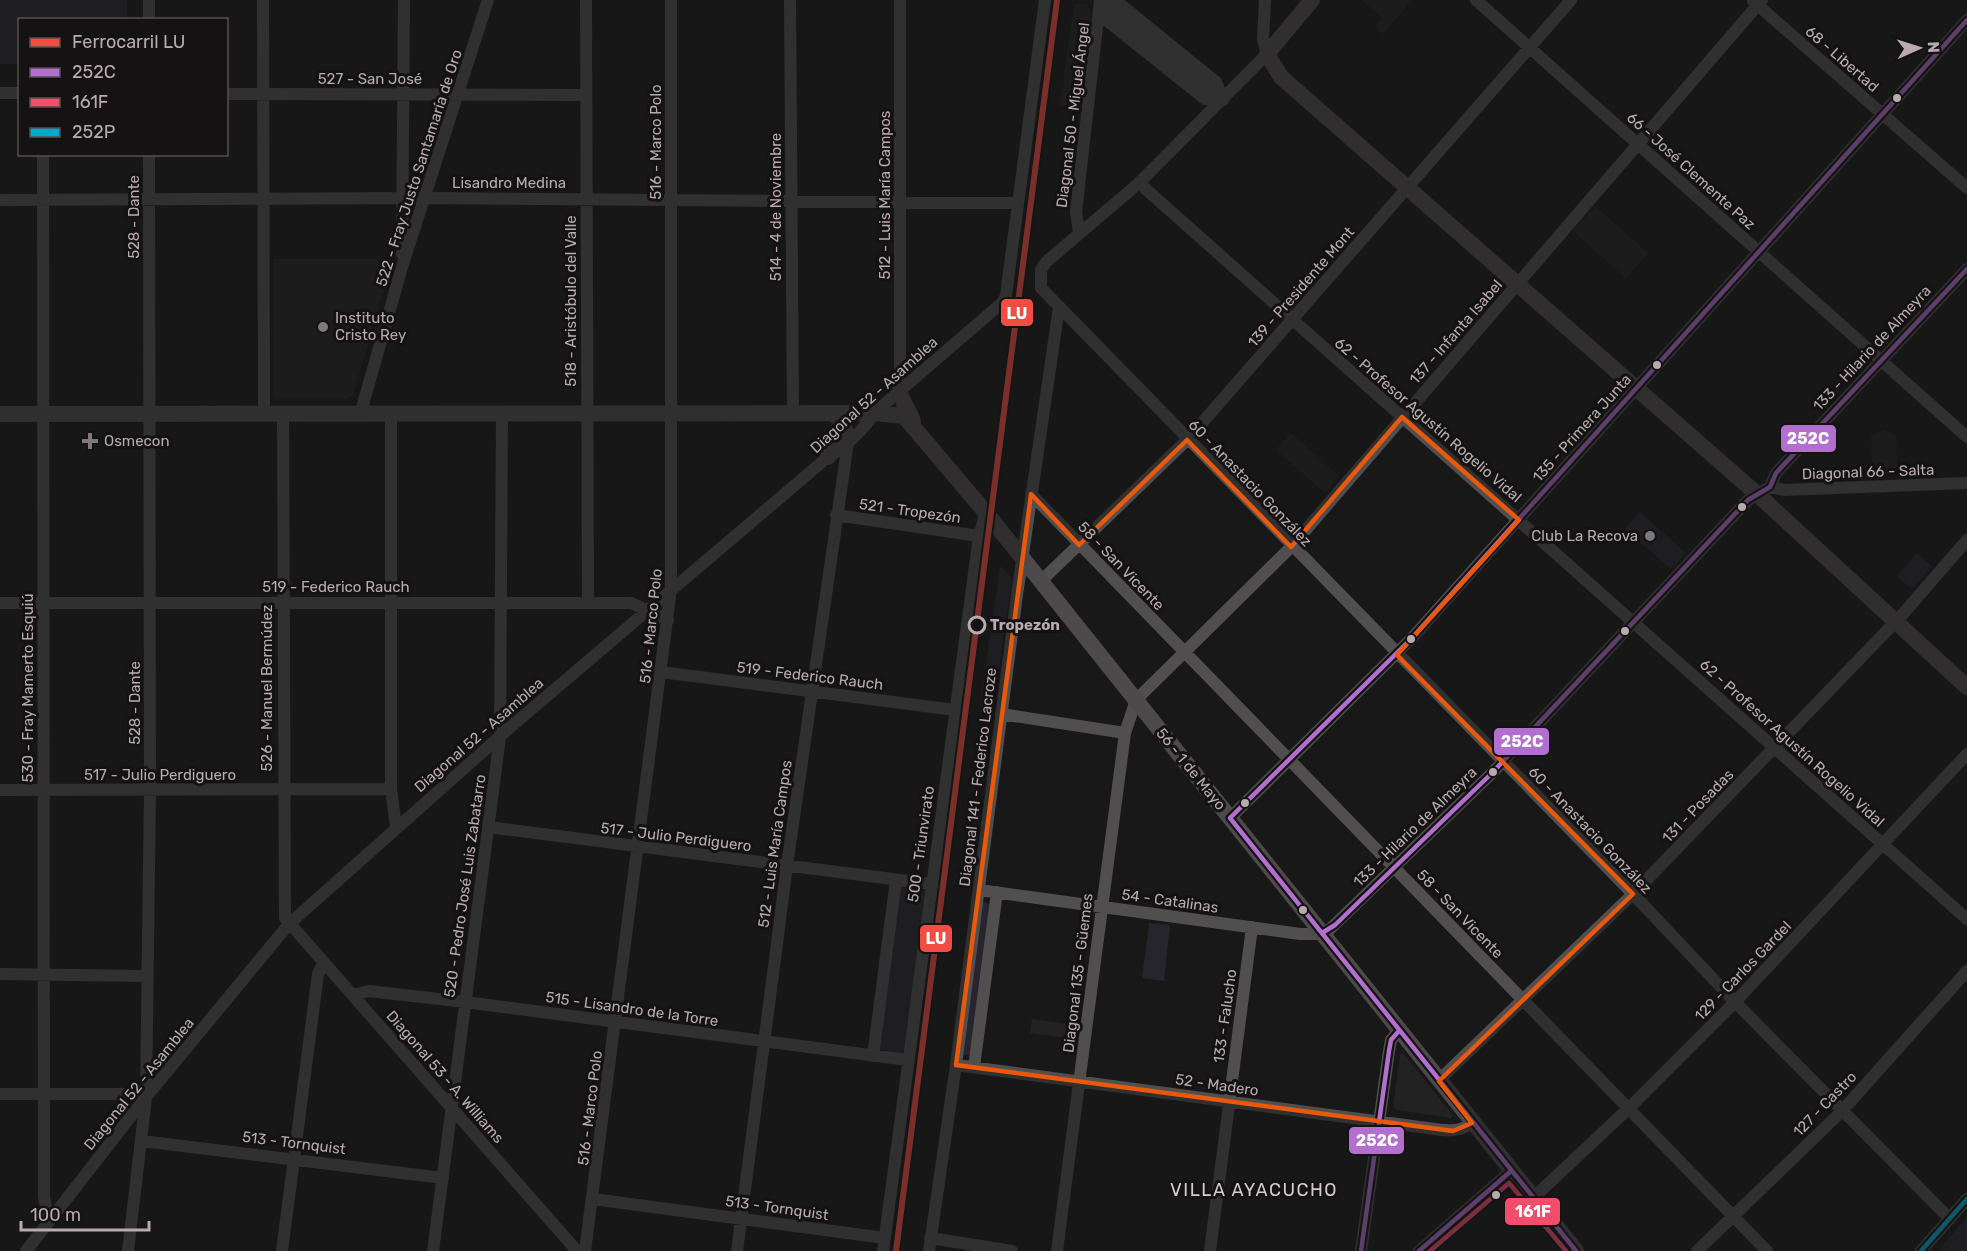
<svg xmlns="http://www.w3.org/2000/svg" width="1967" height="1251" font-family="Rubik,sans-serif">
<rect width="100%" height="100%" fill="#181818"/>
<path fill="#232222" d="M1362,0H1412L1383,34L1375,26L1382,18Z
M1074,3L1087,5L1091,11L1079,107L1060,105Z
M1595,206L1648,253L1626,278L1573,231Z
M273,259H393L353,395L346,399H277L273,395Z
M1884,430L1896,435L1898,472L1872,473L1871,436Z
M1291,433L1339,476L1325,493L1276,450Z
M1032,1019L1076,1025L1074,1039L1030,1033Z
M1403,1053L1453,1115L1451,1118L1397,1110L1393,1106L1400,1054Z"/>
<path fill="#26252d" d="M0,0H127V19L20,20L19,64H0Z
M1640,512L1686,553L1671,569L1625,529Z
M1917,553L1932,566L1912,589L1897,576Z
M1000,566L1012,578L992,714L979,712Z
M902,886L927,891L903,1054L878,1049L900,888Z
M985,902L990,905L971,1054L962,1056L979,903Z
M1149,923L1170,925L1164,981L1142,978Z
M1967,1217V1251H1938Z"/>
<g fill="none" stroke-linecap="round" stroke-linejoin="round">
<path stroke="#514e4f" stroke-width="12" d="M149,0V20
M263,0L264,414
M586,0L588,602
M790,0L793,413
M1115,0L1216,82L1223,99
M1265,0L1263,39L1267,54L1139,183L1046,262L1041,270V288L1633,894L1735,1002L1950,1219
M1476,0L1967,437
M1753,1L1967,188
M1107,6L1222,100
M1100,15L1205,99L1223,100
M0,93H20
M226,94L586,95
M43,154L44,1197L49,1221
M1139,183L1967,919
M0,200L424,198L1018,203
M1079,233L1076,212L1100,0
M402,254L404,0
M900,390V0
M283,414L285,918L577,1251
M360,415L402,267L488,0
M391,415V789L396,827
M1770,487L1784,490L1967,483
M1031,494L1767,1251
M836,515L979,536
M1040,582L1187,440L1571,0
M0,603H631L668,620
M661,672L955,710
M1001,714L1125,733
M0,790L391,789
M1230,818L1412,638L1967,20
M488,827L931,884
M979,890L1300,934H1316L1329,930L1492,773L1748,500L1770,487L1776,473L1967,269
M0,974L147,976
M353,995L369,991L465,1002L908,1060
M873,1056L896,880
M956,1065L1420,1127C1439,1129 1456,1135 1472,1123
M974,1067L997,892
M1438,1081L1633,894L1902,615L1967,540
M0,1094H133L146,1097
M142,1141L443,1178
M593,1199L885,1238
M1532,1199L1629,1108L1735,1002L1967,754
M930,1238L1012,1251
M26,1251L146,1097L289,924L514,724L828,457C845,447 864,430 874,413L1003,302L1006,295L1045,0
M128,1251L146,1097L150,790L149,154
M282,1251L318,974L324,962
M433,1251L500,737L502,415
M585,1251L671,589V0
M737,1251L787,866L848,442
M883,1251L979,536L986,512
M929,1251L956,1065L1017,595L1059,307
M1057,1251L1125,733L1136,700L1291,547L1762,0
M1210,1251L1252,927
M1361,1251L1389,1051L1391,1040L1398,1032
M1419,1251L1510,1172
M1697,1251L1842,1111L1967,971
M1921,1251L1967,1199"/>
<path stroke="#4e4a4b" stroke-width="16" d="M1312,0L1267,54L1281,77L1757,494L1967,687
M900,390C900,401 910,410 913,422
M0,414L874,413L904,416L992,520L1576,1251
M828,457C842,438 856,433 833,413"/>
<defs>
<path id="bus-1" d="M1322,933L1335,925L1492,773L1748,500L1770,487L1776,473L1967,269
M1361,1251L1389,1051L1391,1040L1398,1032
M1419,1251L1510,1172
M1576,1251L1230,818L1412,638L1967,20"/>
<path id="bus-2" d="M1430,1251L1509,1183L1566,1251"/>
<path id="bus-3" d="M1921,1251L1967,1199"/>
</defs>
<use href="#bus-1" stroke="#141212" stroke-width="9"/>
<use href="#bus-2" stroke="#141212" stroke-width="9"/>
<use href="#bus-3" stroke="#141212" stroke-width="9"/>
<use href="#bus-1" stroke="#b36fd0" stroke-width="4.5"/>
<use href="#bus-2" stroke="#f44d6c" stroke-width="4.5"/>
<use href="#bus-3" stroke="#00a9ce" stroke-width="4.5"/>
<defs>
<path id="rail-1" d="M896,1251L1057,0"/>
</defs>
<use href="#rail-1" stroke="#141212" stroke-width="10"/>
<use href="#rail-1" stroke="#f24d42" stroke-width="6"/>
</g>
<path d="M0 0H1967V1251H0ZM1402,417L1519,520L1397,655L1633,894L1439,1081L1472,1123L1453,1131L956,1065L1031,494L1079,545L1187,440L1291,547Z" fill="#181818" fill-opacity=".55" fill-rule="evenodd"/>
<path fill="none" stroke="#e8590c" stroke-width="4.5" stroke-linejoin="round" d="M1402,417L1519,520L1397,655L1633,894L1439,1081L1472,1123L1453,1131L956,1065L1031,494L1079,545L1187,440L1291,547Z"/>
<g fill="#b8aaae" stroke="#141212" stroke-width="2">
<circle cx="1897" cy="98" r="5"/>
<circle cx="1657" cy="365" r="5"/>
<circle cx="1742" cy="507" r="5"/>
<circle cx="1625" cy="631" r="5"/>
<circle cx="1411" cy="639" r="5"/>
<circle cx="1493" cy="772" r="5"/>
<circle cx="1245" cy="803" r="5"/>
<circle cx="1303" cy="910" r="5"/>
<circle cx="1496" cy="1195" r="5"/>
</g>
<g fill="#80777a" stroke="#141212" stroke-width="2">
<circle cx="323" cy="327" r="6"/>
<path d="M87 432h6v6h6v6h-6v6h-6v-6h-6v-6h6z"/>
<circle cx="1650" cy="536" r="6"/>
</g>
<circle fill="#141212" stroke="#b8aaae" stroke-width="3" cx="977" cy="625" r="8"/>
<g text-anchor="middle" stroke-width="6" stroke-linejoin="round" paint-order="stroke">
<g font-size="15" fill="#b8aaae" stroke="#141212">
<text transform="translate(1842 59) rotate(41)" y="5">68 - Libertad</text>
<text x="370" y="84">527 - San José</text>
<text transform="translate(1073 115) rotate(-83)" y="5">Diagonal 50 - Miguel Ángel</text>
<text transform="translate(656 142) rotate(-90)" y="5">516 - Marco Polo</text>
<text transform="translate(419 168) rotate(-72)" y="5">522 - Fray Justo Santamaría de Oro</text>
<text transform="translate(1691 171) rotate(42)" y="5">66 - José Clemente Paz</text>
<text x="509" y="188">Lisandro Medina</text>
<text transform="translate(885 195) rotate(-90)" y="5">512 - Luis María Campos</text>
<text transform="translate(776 207) rotate(-90)" y="5">514 - 4 de Noviembre</text>
<text transform="translate(134 217) rotate(-90)" y="5">528 - Dante</text>
<text transform="translate(1301 287) rotate(-49)" y="5">139 - Presidente Mont</text>
<text transform="translate(571 301) rotate(-90)" y="5">518 - Aristóbulo del Valle</text>
<text transform="translate(1456 332) rotate(-49)" y="5">137 - Infanta Isabel</text>
<text transform="translate(1872 348) rotate(-47)" y="5">133 - Hilario de Almeyra</text>
<text transform="translate(874 395) rotate(-42)" y="5">Diagonal 52 - Asamblea</text>
<text transform="translate(1428 420) rotate(41)" y="5">62 - Profesor Agustín Rogelio Vidal</text>
<text transform="translate(1582 428) rotate(-48)" y="5">135 - Primera Junta</text>
<text transform="translate(1868 472) rotate(-2)" y="5">Diagonal 66 - Salta</text>
<text transform="translate(1250 483) rotate(46)" y="5">60 - Anastacio González</text>
<text transform="translate(910 511) rotate(8)" y="5">521 - Tropezón</text>
<text transform="translate(1121 566) rotate(46)" y="5">58 - San Vicente</text>
<text x="336" y="592">519 - Federico Rauch</text>
<text transform="translate(651 626) rotate(-84)" y="5">516 - Marco Polo</text>
<text transform="translate(810 676) rotate(7)" y="5">519 - Federico Rauch</text>
<text transform="translate(28 688) rotate(-90)" y="5">530 - Fray Mamerto Esquiú</text>
<text transform="translate(267 688) rotate(-90)" y="5">526 - Manuel Bermúdez</text>
<text transform="translate(135 703) rotate(-90)" y="5">528 - Dante</text>
<text transform="translate(479 735) rotate(-41)" y="5">Diagonal 52 - Asamblea</text>
<text transform="translate(1792 743) rotate(42)" y="5">62 - Profesor Agustín Rogelio Vidal</text>
<text transform="translate(1191 769) rotate(51)" y="5">56 - 1 de Mayo</text>
<text x="160" y="780">517 - Julio Perdiguero</text>
<text transform="translate(978 777) rotate(-83)" y="5">Diagonal 141 - Federico Lacroze</text>
<text transform="translate(1698 806) rotate(-46)" y="5">131 - Posadas</text>
<text transform="translate(1415 827) rotate(-44)" y="5">133 - Hilario de Almeyra</text>
<text transform="translate(1590 830) rotate(46)" y="5">60 - Anastacio González</text>
<text transform="translate(676 837) rotate(7)" y="5">517 - Julio Perdiguero</text>
<text transform="translate(775 844) rotate(-82)" y="5">512 - Luis María Campos</text>
<text transform="translate(921 844) rotate(-82)" y="5">500 - Triunvirato</text>
<text transform="translate(465 886) rotate(-82)" y="5">520 - Pedro José Luis Zabatarro</text>
<text transform="translate(1170 901) rotate(8)" y="5">54 - Catalinas</text>
<text transform="translate(1460 914) rotate(46)" y="5">58 - San Vicente</text>
<text transform="translate(1743 971) rotate(-46)" y="5">129 - Carlos Gardel</text>
<text transform="translate(1078 973) rotate(-83)" y="5">Diagonal 135 - Güemes</text>
<text transform="translate(632 1009) rotate(8)" y="5">515 - Lisandro de la Torre</text>
<text transform="translate(1225 1016) rotate(-82)" y="5">133 - Falucho</text>
<text transform="translate(445 1077) rotate(49)" y="5">Diagonal 53 - A. Williams</text>
<text transform="translate(139 1084) rotate(-51)" y="5">Diagonal 52 - Asamblea</text>
<text transform="translate(1217 1085) rotate(8)" y="5">52 - Madero</text>
<text transform="translate(1825 1104) rotate(-46)" y="5">127 - Castro</text>
<text transform="translate(590 1108) rotate(-83)" y="5">516 - Marco Polo</text>
<text transform="translate(294 1143) rotate(7)" y="5">513 - Tornquist</text>
<text transform="translate(777 1208) rotate(8)" y="5">513 - Tornquist</text>
</g>
<g font-size="15" fill="#b8aaae" stroke="#141212" text-anchor="start">
<text x="335" y="323">Instituto<tspan x="335" dy="17">Cristo Rey</tspan></text>
<text x="104" y="446">Osmecon</text>
<text x="1638" y="541" text-anchor="end">Club La Recova</text>
</g>
<g font-size="15" font-weight="bold" fill="#b8aaae" stroke="#141212" text-anchor="start">
<text x="990" y="630">Tropezón</text>
</g>
<g font-size="18" letter-spacing="1.5" fill="#d4cacd" stroke="#141212">
<text x="1254" y="1196">VILLA AYACUCHO</text>
</g>
</g>
<g stroke="#141212" stroke-width="2">
<rect x="1000" y="298" width="34" height="29" rx="6" fill="#f24d42"/>
<rect x="1780" y="424" width="57" height="29" rx="6" fill="#b36fd0"/>
<rect x="1493" y="727" width="57" height="29" rx="6" fill="#b36fd0"/>
<rect x="919" y="924" width="34" height="29" rx="6" fill="#f24d42"/>
<rect x="1348" y="1126" width="57" height="29" rx="6" fill="#b36fd0"/>
<rect x="1504" y="1197" width="57" height="29" rx="6" fill="#f44d6c"/>
</g>
<g font-size="16" text-anchor="middle" font-weight="bold" fill="#fff">
<text x="1017" y="319">LU</text>
<text x="1808" y="444">252C</text>
<text x="1522" y="747">252C</text>
<text x="936" y="944">LU</text>
<text x="1377" y="1146">252C</text>
<text x="1533" y="1217">161F</text>
</g>
<rect x="18" y="18" width="210" height="138" fill="#141212" stroke="#564f50" stroke-width="1.5"/>
<rect x="30" y="38" width="30" height="9" fill="#f24d42" stroke="#564f50" stroke-width="1.5"/>
<text x="72" y="48" font-size="18" fill="#b8aaae">Ferrocarril LU</text>
<rect x="30" y="68" width="30" height="9" fill="#b36fd0" stroke="#564f50" stroke-width="1.5"/>
<text x="72" y="78" font-size="18" fill="#b8aaae">252C</text>
<rect x="30" y="98" width="30" height="9" fill="#f44d6c" stroke="#564f50" stroke-width="1.5"/>
<text x="72" y="108" font-size="18" fill="#b8aaae">161F</text>
<rect x="30" y="128" width="30" height="9" fill="#00a9ce" stroke="#564f50" stroke-width="1.5"/>
<text x="72" y="138" font-size="18" fill="#b8aaae">252P</text>
<g transform="translate(1919 48) rotate(87)" stroke="#141212" stroke-width="4.5" paint-order="stroke">
<path d="M0-4.5L10 22L0 15L-10 22Z" fill="#b8aaae"/>
<text y="-9" font-size="16" font-weight="bold" text-anchor="middle" fill="#b8aaae">N</text>
</g>
<path d="M21 1221v9h128v-9" fill="none" stroke="#b8aaae" stroke-width="3"/>
<text x="30" y="1221" font-size="18" fill="#b8aaae" stroke="#141212" stroke-width="4.5" paint-order="stroke">100 m</text>
</svg>
